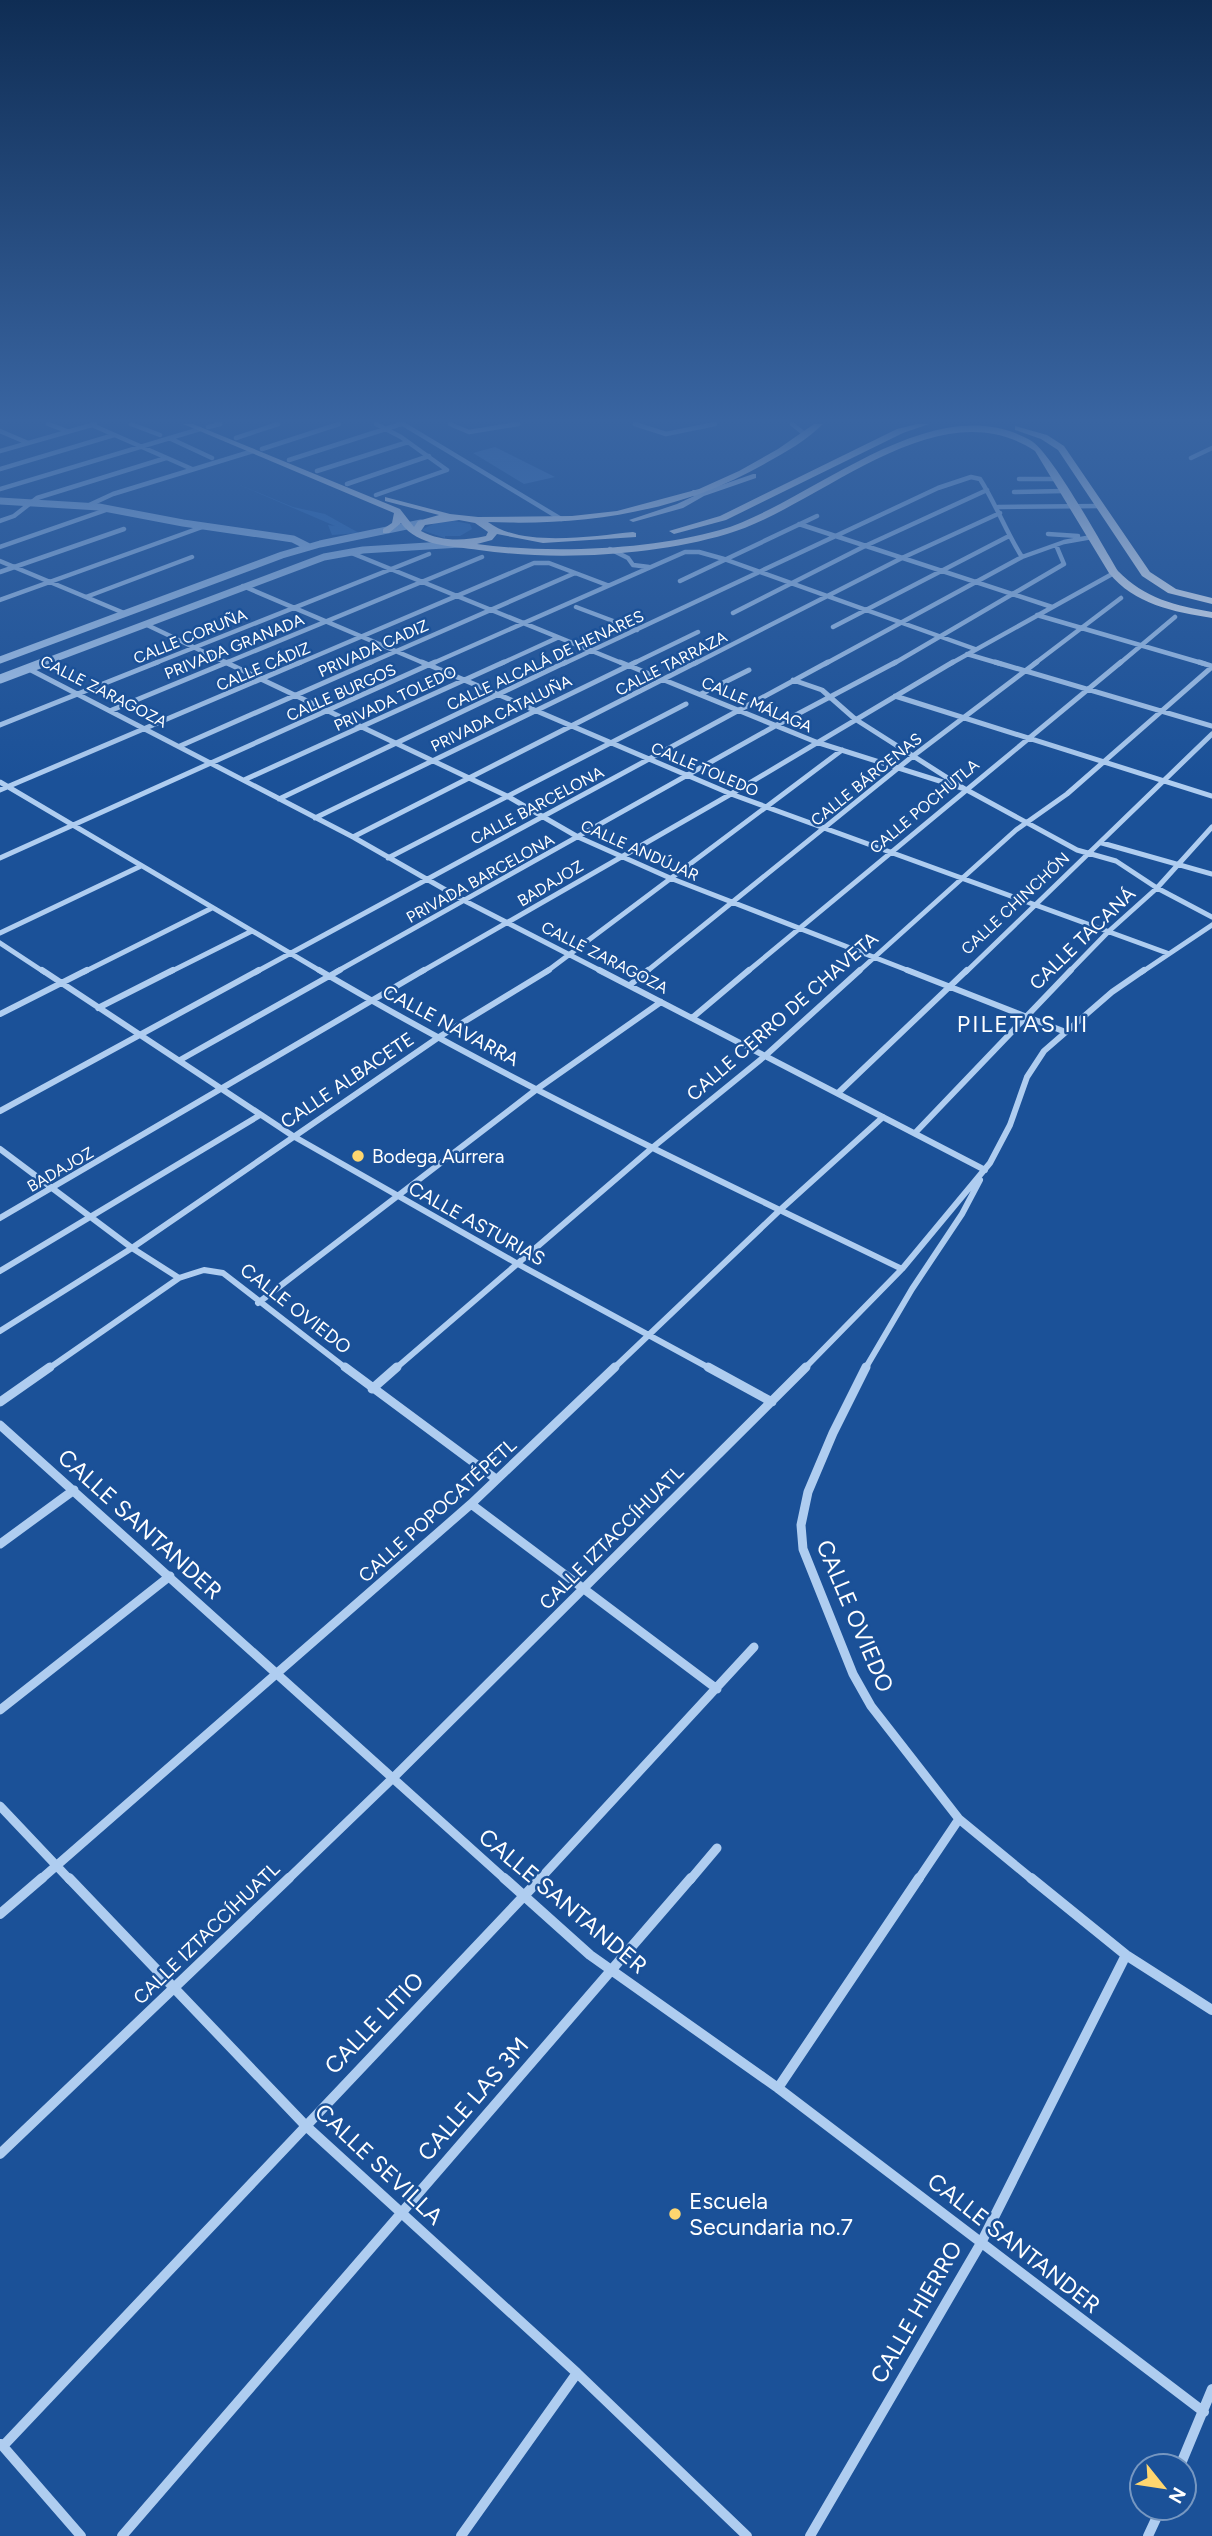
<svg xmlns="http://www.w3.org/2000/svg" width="1212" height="2536" font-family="Figtree,sans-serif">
<rect width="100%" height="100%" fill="#1b5198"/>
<path fill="#2f6bb5" d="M228,480L293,507L325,514L359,533L332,535L328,525L335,526Z
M454,521L470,524L472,529L460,536H445V538L421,530L435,523Z"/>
<path fill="#447abf" d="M495,447L555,477L524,484L473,453Z"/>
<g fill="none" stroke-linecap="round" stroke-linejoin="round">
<path stroke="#afcdf0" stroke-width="4.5" d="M48,424L67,431
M131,424L160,435
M376,424L401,437L447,470L376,495
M403,424L561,519
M450,424L469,432L518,424
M635,424L666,434L715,424
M792,424L806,435
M92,425L192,469
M208,427L220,424
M0,431L28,443
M169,438L212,458
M236,438L278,424
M262,449L339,424
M0,451L95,424
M1191,458L1212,448
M289,460L401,424
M0,469L114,435
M317,471L408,442
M1019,479H1056
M347,484L429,456
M0,489L200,429
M1014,492L1064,491
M87,506L113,494L253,451
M998,507L1101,506
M0,521L14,516L37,498L166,458
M799,524L1052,607
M1048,534L1078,536
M0,547L109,509
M610,549L628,558L633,565L649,567
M349,552L624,664
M0,561L124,613
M0,572L124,529
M680,581L817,516
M243,586L426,664
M86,597L192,557
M0,600L205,526
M576,607L637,630
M733,613L865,546L987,490
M1037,615L1205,664
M145,624L229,664
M833,627L1009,536
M967,654L1001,664
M153,664L429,554
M223,664L482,557
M297,664L534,563H549L607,585
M367,664L575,573
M431,664L685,552H699L724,559L975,649
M500,664L557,638
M563,664L938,488L971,477L980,479C996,504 1006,532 1022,557
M632,664L698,632
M694,664L902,558L1000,513
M825,664L1022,557L1064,542L1092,537
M893,664L1064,564L1056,545
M950,664L1114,573
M1034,664L1121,598
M1119,664L1175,617"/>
<path stroke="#afcdf0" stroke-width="5" d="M225,662L507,796L578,837L670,878L912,972
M422,662L731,794L1167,953
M620,662L816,742L965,789
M995,662L1212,726
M1199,662L1212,666
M27,668L353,837L465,901L603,972
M793,680L822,690L855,719L965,789L1077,850L1116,861L1157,888L1212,917
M701,694L749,670
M895,696L1212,796
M112,710L228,662
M0,725L158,662
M180,746L371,662
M244,780L504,662
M0,782L322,972
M0,790L301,662
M279,799L566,662
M315,818L636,662
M353,837L697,662
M1102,843L1212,874
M0,858L435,662
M388,858L686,704
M0,933L141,866
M0,943L44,972
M84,972L212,908
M170,972L252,931
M256,972L828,662
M336,972L775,726L896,662
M421,972L731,794L953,662
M546,972L842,750
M646,972L913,756L1037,662
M747,972L1121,662
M858,972L1016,830L1067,794L1212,667
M966,972L1212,734
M1069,972L1108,932L1157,888L1212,827
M1142,972L1212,925"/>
<path stroke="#afcdf0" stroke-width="6" d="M42,970L293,1136L518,1264L711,1369
M319,970C507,1081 706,1174 902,1269
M599,970L985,1170
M907,970L1063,1031
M630,985L648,970
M98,1008L173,970
M0,1014L87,970
M692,1018L749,970
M180,1060L340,970
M838,1093L967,970
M0,1111L259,970
M915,1133L1071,970
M0,1149L132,1248L179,1278
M0,1218L424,970
M0,1271L260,1115
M258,1303L537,1089L661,1002
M0,1331L132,1248L439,1037L549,970
M48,1369L179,1278L204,1270L223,1273L347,1369
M395,1369L652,1148L765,1056L860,970
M613,1369L780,1210L883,1117
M804,1369L902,1269L990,1163L1010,1125L1027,1077L1044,1051L1112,992L1144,970
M865,1369L912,1289L962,1214L980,1180"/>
<path stroke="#afcdf0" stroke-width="9" d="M345,1367L496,1479
M708,1367L772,1402
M866,1367L833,1433L808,1492L801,1525L803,1549L853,1674L871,1706L959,1819L1033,1880
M372,1389L397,1367
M0,1402L50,1367
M0,1425L506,1880
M471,1504L717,1689
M0,1544L74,1490
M0,1710L170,1576
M0,1806L70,1880
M40,1880L471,1504L615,1367
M287,1880L394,1777L806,1367
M539,1880L754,1647
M690,1880L717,1848
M918,1880L959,1819"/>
<path stroke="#afcdf0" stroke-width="10" d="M69,1878L305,2125L577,2373L747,2536
M504,1878L590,1955L778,2088L1204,2412
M1031,1878L1126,1955L1212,2010
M0,1914L42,1878
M778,2088L919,1878
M0,2154L289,1878
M1,2444L81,2536
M3,2446L541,1878
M1180,2466L1212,2389
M122,2536L691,1878
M461,2536L577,2373
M810,2536L981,2243L1126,1955
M1148,2536L1161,2508"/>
<path stroke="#afcdf0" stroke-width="7" d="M0,501L99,507L183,523L293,539L309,547
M0,660L282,555L320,544L421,523
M40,664L324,557L363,550L460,544"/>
<path stroke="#afcdf0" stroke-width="9" d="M0,679L45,662"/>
<path fill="#ddeafb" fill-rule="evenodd" d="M753,474H756V478L704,496L683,508L633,522L629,520L677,504L694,496L689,494L693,490H707Z"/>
<path fill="#f9fbff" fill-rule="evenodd" d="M183,424H193L400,509L414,527L418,521L439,515L385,501V497L450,514L478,517L572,516L617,511L699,489L739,471L778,449L814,424H823C807,440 786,452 766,463C681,512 585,526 488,522C522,548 593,536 633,532L636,533V537L543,543L497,534L492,540L477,544C549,554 650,550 720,530C812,503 931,385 1030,440C1051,451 1102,545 1118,571C1144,598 1176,606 1212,612V618C1174,612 1134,604 1109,573L1035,451C937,386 820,507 727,534C653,556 555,561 479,550C453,546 418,547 401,523L389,533H383V529L392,523L394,513ZM459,520L475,523L488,532L486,536C463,541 442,542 421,531L425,525Z
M917,424H929L903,433L726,520L674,534L669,531L720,516L897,429Z
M1015,426L1047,435L1064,446L1150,572L1176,589L1212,598V604L1168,593L1142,576L1058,450L1041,439L1015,430Z"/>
</g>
<linearGradient id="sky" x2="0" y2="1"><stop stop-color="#0f2d54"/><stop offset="0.54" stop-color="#3965a2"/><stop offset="1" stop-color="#3965a2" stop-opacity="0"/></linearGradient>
<rect width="1212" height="779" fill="url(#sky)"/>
<g fill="#ffd66f" stroke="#1b5198" stroke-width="2.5">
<circle cx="358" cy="1156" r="7"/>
<circle cx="675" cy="2214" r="7"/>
</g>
<g text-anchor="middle" stroke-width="5" stroke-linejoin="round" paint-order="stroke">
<g font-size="16" fill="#fff" stroke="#1b5198">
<text transform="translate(190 636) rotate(-22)" y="6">CALLE CORUÑA</text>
<text transform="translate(234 646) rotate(-22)" y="6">PRIVADA GRANADA</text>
<text transform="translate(373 648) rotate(-24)" y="6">PRIVADA CADIZ</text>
<text transform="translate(545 660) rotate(-25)" y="6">CALLE ALCALÁ DE HENARES</text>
<text transform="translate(671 663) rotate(-27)" y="6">CALLE TARRAZA</text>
<text transform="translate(263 666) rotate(-23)" y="6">CALLE CÁDIZ</text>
<text transform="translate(104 691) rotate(27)" y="6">CALLE ZARAGOZA</text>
<text transform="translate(341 692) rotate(-24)" y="6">CALLE BURGOS</text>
<text transform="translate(395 698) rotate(-25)" y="6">PRIVADA TOLEDO</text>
<text transform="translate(757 704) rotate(23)" y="6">CALLE MÁLAGA</text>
<text transform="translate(501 713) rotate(-26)" y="6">PRIVADA CATALUÑA</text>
<text transform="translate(705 769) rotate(23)" y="6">CALLE TOLEDO</text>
<text transform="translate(866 779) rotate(-39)" y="6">CALLE BÁRCENAS</text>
<text transform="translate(537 805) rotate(-28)" y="6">CALLE BARCELONA</text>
<text transform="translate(924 806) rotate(-40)" y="6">CALLE POCHUTLA</text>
<text transform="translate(640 850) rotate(24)" y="6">CALLE ANDÚJAR</text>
<text transform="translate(480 878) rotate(-29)" y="6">PRIVADA BARCELONA</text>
<text transform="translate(550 883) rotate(-31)" y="6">BADAJOZ</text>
<text transform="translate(1015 903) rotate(-43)" y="6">CALLE CHINCHÓN</text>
<text transform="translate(605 957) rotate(27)" y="6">CALLE ZARAGOZA</text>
<text transform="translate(60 1169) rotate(-30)" y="6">BADAJOZ</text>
</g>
<g font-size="19" fill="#fff" stroke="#1b5198">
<text transform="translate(1082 938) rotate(-44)" y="7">CALLE TACANÁ</text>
<text transform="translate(782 1016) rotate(-41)" y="7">CALLE CERRO DE CHAVETA</text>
<text transform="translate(451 1025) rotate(28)" y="7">CALLE NAVARRA</text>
<text transform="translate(347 1080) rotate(-34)" y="7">CALLE ALBACETE</text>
<text transform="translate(477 1223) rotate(29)" y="7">CALLE ASTURIAS</text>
<text transform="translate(296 1308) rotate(38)" y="7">CALLE OVIEDO</text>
<text transform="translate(437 1510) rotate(-42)" y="7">CALLE POPOCATÉPETL</text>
<text transform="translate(611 1537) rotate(-45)" y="7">CALLE IZTACCÍHUATL</text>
<text transform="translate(206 1933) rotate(-44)" y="7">CALLE IZTACCÍHUATL</text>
</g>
<g font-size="19" fill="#fff" stroke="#1b5198" text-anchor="start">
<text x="372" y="1163">Bodega Aurrera</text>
</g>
<g font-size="23" letter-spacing="2" fill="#fff" stroke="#1b5198">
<text x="1023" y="1032">PILETAS III</text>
</g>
<g font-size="23" fill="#fff" stroke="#1b5198">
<text transform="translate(140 1524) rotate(42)" y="8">CALLE SANTANDER</text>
<text transform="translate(855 1616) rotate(67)" y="8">CALLE OVIEDO</text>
<text transform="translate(563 1901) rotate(40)" y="8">CALLE SANTANDER</text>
<text transform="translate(374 2023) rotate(-46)" y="8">CALLE LITIO</text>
<text transform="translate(473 2099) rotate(-49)" y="8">CALLE LAS 3M</text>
<text transform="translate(379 2164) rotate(43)" y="8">CALLE SEVILLA</text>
<text transform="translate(1014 2243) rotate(38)" y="8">CALLE SANTANDER</text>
<text transform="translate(916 2312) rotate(-60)" y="8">CALLE HIERRO</text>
</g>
<g font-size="23" fill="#fff" stroke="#1b5198" text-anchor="start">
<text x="689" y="2209">Escuela<tspan x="689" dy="26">Secundaria no.7</tspan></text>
</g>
</g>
<g transform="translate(1163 2487) rotate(120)"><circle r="33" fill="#1b5198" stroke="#7697c1" stroke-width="2"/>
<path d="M0-5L12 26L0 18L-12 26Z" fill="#ffd66f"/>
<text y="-10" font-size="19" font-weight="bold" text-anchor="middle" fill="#ffffff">N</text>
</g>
</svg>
